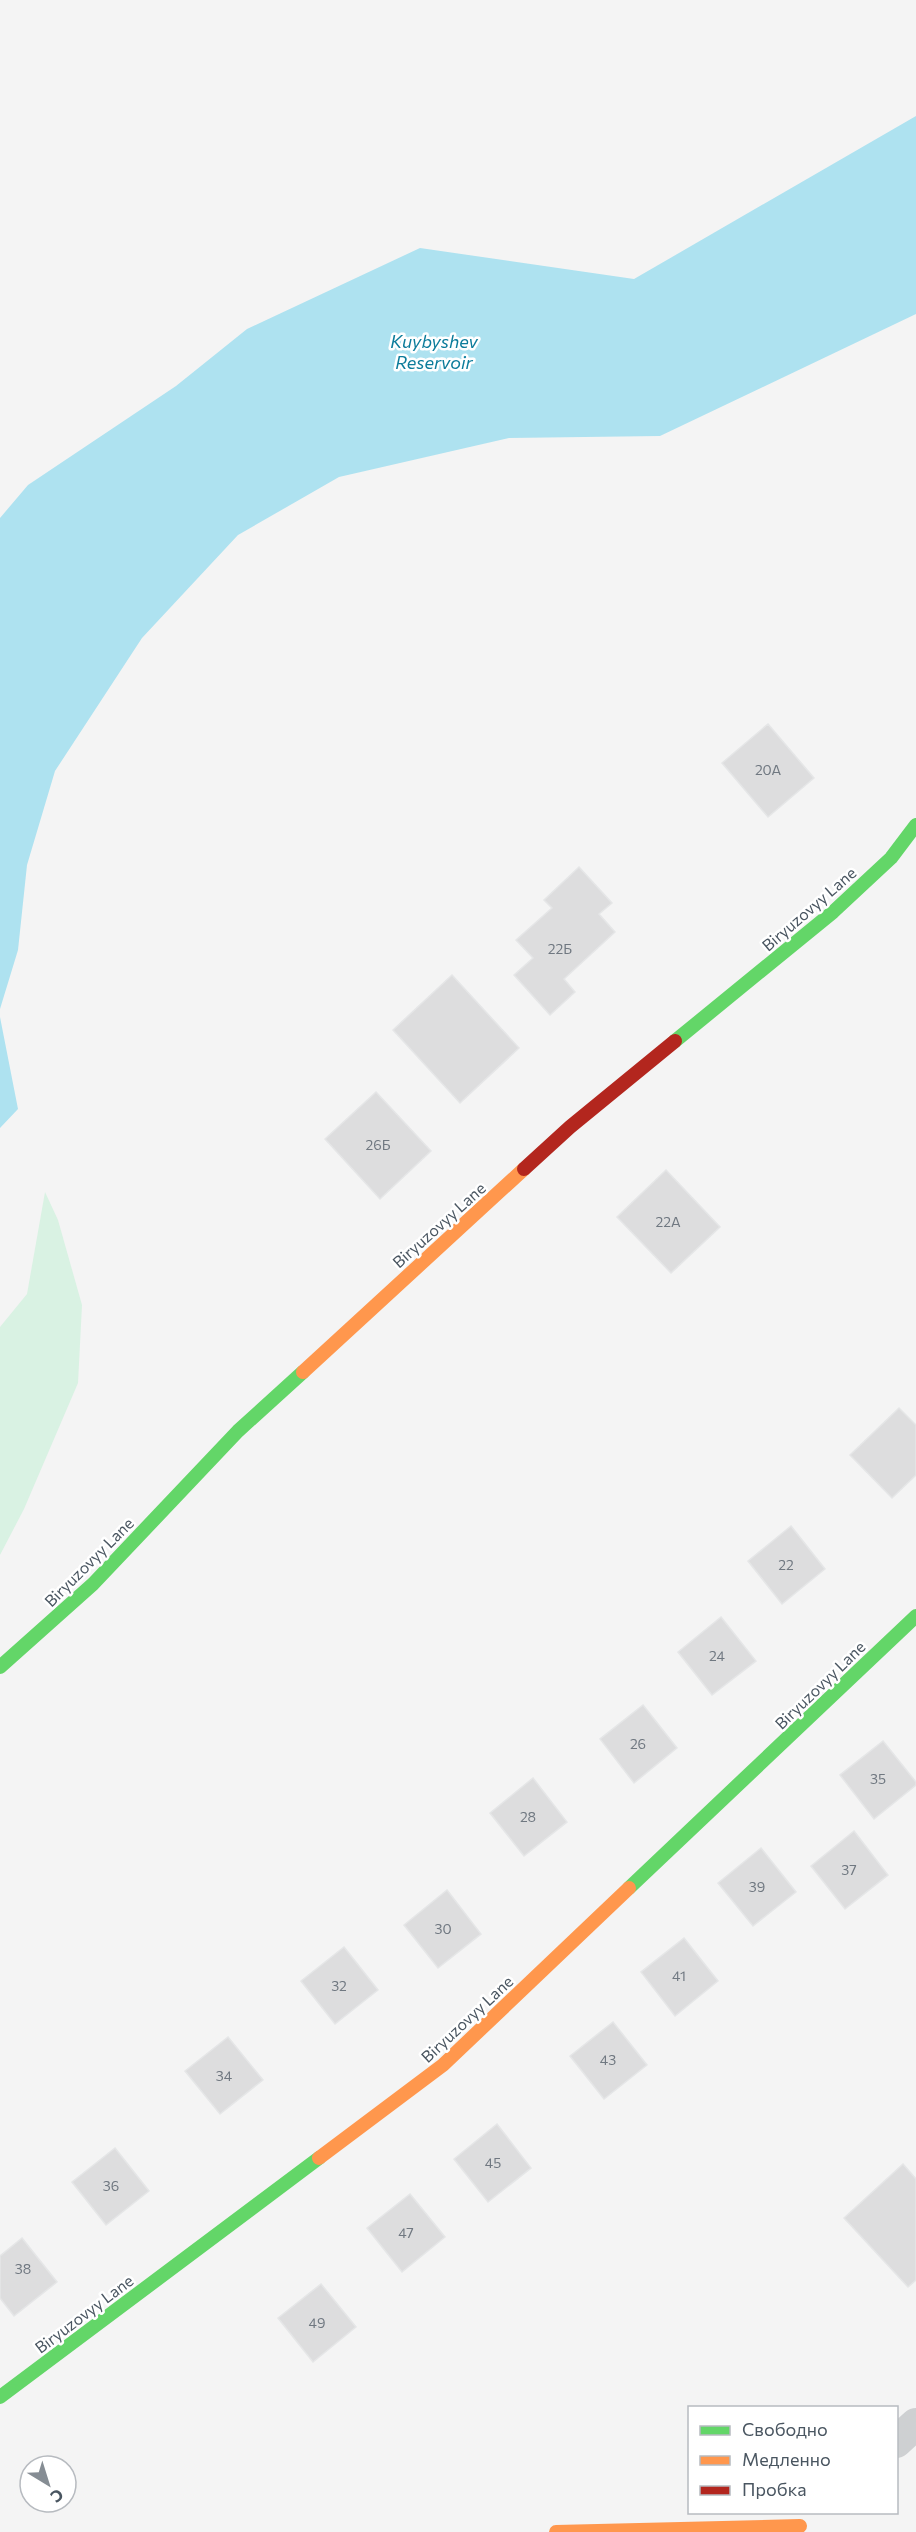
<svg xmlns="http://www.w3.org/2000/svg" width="916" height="2532" font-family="Commissioner,sans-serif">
<rect width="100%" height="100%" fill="#f4f4f4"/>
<path fill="#d9f2e3" d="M45,1192L58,1220L82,1305L78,1383L24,1509L0,1555V1327L27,1294Z"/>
<path fill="#aee2f0" d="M916,116V314L660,436L509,438L339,477L238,535L142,638L55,771L27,865L18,950L0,1009V518L28,485L176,386L247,329L420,248L634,279Z
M0,1017L18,1109L0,1128Z"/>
<path fill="#ddddde" stroke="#e5e6e7" stroke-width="1.5" d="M768,724L814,778L768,817L722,763Z
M579,867L612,903L599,914L615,932L564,979L575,992L550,1015L514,975L533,958L516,940L552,908L544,900Z
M452,975L519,1048L460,1103L393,1030Z
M376,1092L431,1151L380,1199L325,1139Z
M666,1170L720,1227L671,1273L617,1217Z
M899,1408L916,1425V1475L892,1498L850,1455Z
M791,1526L825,1569L782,1604L748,1561Z
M721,1617L756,1661L712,1695L678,1652Z
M643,1705L677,1748L634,1783L600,1739Z
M883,1741L916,1782V1785L874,1819L840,1775Z
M533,1778L567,1822L524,1856L490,1813Z
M854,1831L888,1875L845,1909L811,1866Z
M761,1848L796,1892L753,1926L718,1883Z
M447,1890L481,1934L438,1968L404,1925Z
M684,1938L718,1981L675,2016L641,1972Z
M344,1947L378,1990L335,2024L301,1981Z
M613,2022L647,2065L604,2099L570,2056Z
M228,2037L263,2080L220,2114L185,2071Z
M497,2124L531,2168L488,2202L454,2159Z
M115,2148L149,2191L106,2225L72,2182Z
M903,2164L916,2179V2280L908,2287L844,2218Z
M410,2194L445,2237L402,2272L367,2228Z
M22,2238L57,2282L14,2316L0,2298V2256Z
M321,2284L356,2327L313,2362L278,2318Z"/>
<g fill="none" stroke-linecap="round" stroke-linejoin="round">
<path stroke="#ced0d2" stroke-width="32" d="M896,2442L916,2424"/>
<path stroke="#63d668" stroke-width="14" d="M675,1041L833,912L891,858L916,825
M0,1667L93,1584L238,1431L303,1372
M629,1888L916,1616
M0,2397L319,2158"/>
<path stroke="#ff974d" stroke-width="14" d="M303,1372L524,1169
M319,2158L443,2065L629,1888
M556,2532L800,2526"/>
<path stroke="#b3261e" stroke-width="14" d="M524,1169L570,1127L675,1041"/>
</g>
<g text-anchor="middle" stroke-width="5" stroke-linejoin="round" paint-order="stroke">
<g font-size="14" fill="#707881">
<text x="768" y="775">20А</text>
<text x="560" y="954">22Б</text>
<text x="378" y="1150">26Б</text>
<text x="668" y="1227">22А</text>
<text x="786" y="1570">22</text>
<text x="717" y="1661">24</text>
<text x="638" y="1749">26</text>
<text x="878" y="1784">35</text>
<text x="528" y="1822">28</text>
<text x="849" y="1875">37</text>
<text x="757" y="1892">39</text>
<text x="443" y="1934">30</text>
<text x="679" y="1981">41</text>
<text x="339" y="1991">32</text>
<text x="608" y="2065">43</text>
<text x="224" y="2081">34</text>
<text x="493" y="2168">45</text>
<text x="111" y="2191">36</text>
<text x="406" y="2238">47</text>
<text x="23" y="2274">38</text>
<text x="317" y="2328">49</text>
</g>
<g font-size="16" fill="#4a5661" stroke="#fff">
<text transform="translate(809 909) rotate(-41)" y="6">Biryuzovyy Lane</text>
<text transform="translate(439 1225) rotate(-42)" y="6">Biryuzovyy Lane</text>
<text transform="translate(89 1562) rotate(-45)" y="6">Biryuzovyy Lane</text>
<text transform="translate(820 1685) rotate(-44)" y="6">Biryuzovyy Lane</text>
<text transform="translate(467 2019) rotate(-43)" y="6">Biryuzovyy Lane</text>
<text transform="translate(84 2314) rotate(-37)" y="6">Biryuzovyy Lane</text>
</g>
<g font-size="18" font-style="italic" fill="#0c7c9b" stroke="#fff">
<text x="434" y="348">Kuybyshev<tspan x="434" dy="21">Reservoir</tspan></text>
</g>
</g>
<rect x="688" y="2406" width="210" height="108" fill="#ffffff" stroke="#b7bbc0" stroke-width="1.5"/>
<rect x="700" y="2426" width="30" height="9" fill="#63d668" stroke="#b7bbc0" stroke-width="1.5"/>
<text x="742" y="2436" font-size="18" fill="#4a5661">Свободно</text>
<rect x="700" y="2456" width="30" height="9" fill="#ff974d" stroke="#b7bbc0" stroke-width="1.5"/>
<text x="742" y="2466" font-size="18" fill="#4a5661">Медленно</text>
<rect x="700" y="2486" width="30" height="9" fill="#b3261e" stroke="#b7bbc0" stroke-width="1.5"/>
<text x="742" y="2496" font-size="18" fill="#4a5661">Пробка</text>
<g transform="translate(48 2484) rotate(142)"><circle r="28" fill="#ffffff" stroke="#b7bbc0" stroke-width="1.5"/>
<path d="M0-4.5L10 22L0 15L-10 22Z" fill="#868d94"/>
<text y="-9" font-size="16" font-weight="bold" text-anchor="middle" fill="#4a5661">С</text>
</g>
</svg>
